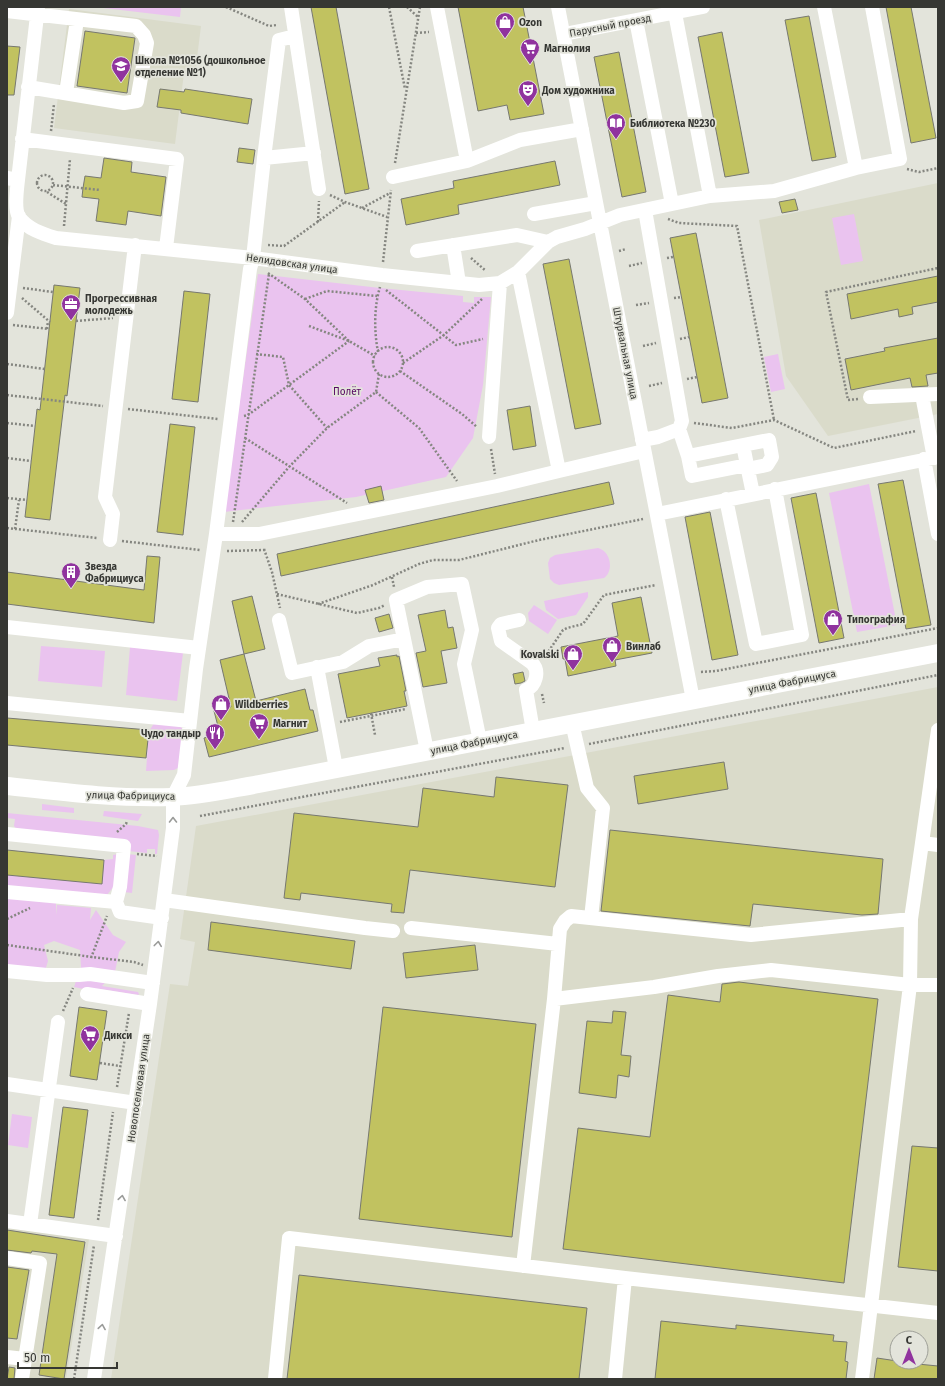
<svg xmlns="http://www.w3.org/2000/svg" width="945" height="1386" font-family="'Fira Sans',sans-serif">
<rect width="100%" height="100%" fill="#e3e4db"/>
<path fill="#dadbca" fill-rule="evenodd" d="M69,9L201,26L195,74L184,73L175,144L54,128Z
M938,183V414L828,436L786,376L759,220Z
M938,687V1379H111L170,984L188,986L195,942L180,939L196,826ZM897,1338H921V1362H897Z
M7,1227L89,1239L66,1379H7Z"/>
<path fill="#eac3ef" d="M95,7H181L180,17Z
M854,214L863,261L841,265L832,218Z
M258,274L380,288L463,296V302L474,303V297H491L483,385L473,438L446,477L356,497L224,512Z
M778,354L785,389L771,392L764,357Z
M869,484L897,625L857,632L829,493Z
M598,548C611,551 614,571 604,578L559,585L554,583L550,579L548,563L550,558L555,555Z
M588,592V597L576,615L558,619L546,610L544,601Z
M534,605L557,620L548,634L529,621L528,613Z
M41,646L105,651L102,687L38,681Z
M130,647L183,653L177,701L126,695Z
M155,722L181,727L183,730L180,767L174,770L146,771L149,731Z
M42,804L74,808V813L42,810Z
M104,811L142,814L138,821L103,816Z
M7,813L138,826L158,830L159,835L157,854H155V849H147V853L128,851L17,830L14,826L15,819L7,818Z
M119,854L114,886L107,895L7,888V875L102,884L104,860L113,859V855Z
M128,854L136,855L132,893L124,892Z
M7,897L56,901V915L57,905L91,908L90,920L96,910L113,935L126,942L119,952L115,972L102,986L138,992L139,994L138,995L100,989L98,992L74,987L81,967L80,950L54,941L44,945L48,961L45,971H7Z
M12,1114L32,1117L28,1148L8,1145Z"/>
<path fill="#c1c260" stroke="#777870" d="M311,7H336L369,189L345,194Z
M458,7H523L544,114L510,120L507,105L478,111Z
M886,7H911L936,138L911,143Z
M809,16L836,157L812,161L785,20Z
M85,31L135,38L127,93L77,86Z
M722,32L749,173L725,177L698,37Z
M7,46L20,47L14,95H7Z
M619,52L646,192L622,197L594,57Z
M160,89L184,92L185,89L252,99L248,124L181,113V110L157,107Z
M239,148L255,150L253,164L237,162Z
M104,158L132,162L131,172L166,177L161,216L128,211L126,225L96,221L99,199L82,197L83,188L85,176L101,178Z
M555,161L560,185L458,205L459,214L406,225L401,199L454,188L453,181Z
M795,199L798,210L782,213L779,202Z
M696,233L728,398L702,403L670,238Z
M569,259L601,424L575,429L543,264Z
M938,276V302L912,307L913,314L899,317L898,309L851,319L847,294Z
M54,285L80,288L67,396L65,395L50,520L25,517L37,409L40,410Z
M184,291L210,294L198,402L172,399Z
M938,338V373L926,375L928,386L912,387L910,378L851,390L845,359L885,351L884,348Z
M530,406L536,446L513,450L507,410Z
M170,424L195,427L183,535L157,532Z
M903,480L931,625L906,629L878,484Z
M609,482L614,504L281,576L277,554Z
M381,486L384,500L369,503L365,490Z
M816,493L844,638L819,643L791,498Z
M710,512L738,655L712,660L685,517Z
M147,556L160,557L154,623L7,604V572L144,590Z
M252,596L265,649L244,654L232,601Z
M641,597L652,653L615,660L616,666L568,676L565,659H563L561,647L618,636L612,603Z
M445,610L448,628L453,627L457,648L441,651L447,683L423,687L416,653L426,651L418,615Z
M389,614L393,628L379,632L375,618Z
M244,654L256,701L305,689L310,710H313L318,731L209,757L204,738L220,734L214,711L231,707L220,660Z
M397,655V657L399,656L406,691H404L407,706L347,718L338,674L380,666L378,658Z
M523,672L525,681L521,683L515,684L513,674Z
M7,718L149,730L146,758L7,745Z
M724,762L728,789L638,804L634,776Z
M496,777L568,785L555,887L410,870L404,913L391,912L392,904L301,893L300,900L284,898L294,813L418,827L423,788L494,797Z
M610,830L883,859L878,914L862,915L753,904L750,926L601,911Z
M7,850L104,860L102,884L7,875Z
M211,922L355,941L351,969L208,950Z
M475,945L478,970L406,978L403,953Z
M739,982L878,999L844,1283L563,1249L578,1128L650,1137L668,995L720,1002L722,984Z
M79,1007L107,1011L97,1080L70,1076Z
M383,1007L536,1024L512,1237L359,1219Z
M613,1011L626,1012L621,1055L631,1056L629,1077L618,1075L616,1098L579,1093L587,1021L612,1023Z
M63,1107L88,1110L74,1218L49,1215Z
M912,1146L938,1148V1271L898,1267Z
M7,1230L85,1242L64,1379L39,1375L57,1254L32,1251L31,1253L7,1250Z
M7,1267L29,1270L17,1339L7,1338Z
M299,1275L587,1308L579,1379H287Z
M661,1321L736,1329V1325L834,1335L833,1341L847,1342L845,1361L848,1362L846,1379H655Z
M877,1358L897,1361V1362L938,1366V1379H874Z
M9,1367L15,1368L14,1379H7Z"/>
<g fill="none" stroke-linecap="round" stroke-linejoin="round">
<path stroke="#858680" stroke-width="2.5" stroke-dasharray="2 2" stroke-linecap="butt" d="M226,7L269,26L277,25
M389,7L405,89
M407,7L418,17
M416,33L429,32
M51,131L54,104
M395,163L420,7
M907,169L919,172L938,168
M37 183a8 8 0 1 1 16 0a8 8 0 1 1-16 0Z
M53,185L100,190
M47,192L66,204
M330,195L345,202L387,217
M362,208L390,193
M668,219L679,223L737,226L774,420
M318,222L319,201
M64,226L70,159
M268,245L284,246L345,202
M619,251L626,249
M471,258L486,271
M667,258L673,257
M383,262L391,190
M629,266L642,263
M268,273L305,299L349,341
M23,288L53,292
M386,290L456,345L483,339
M22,298L50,322
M674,298L681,297
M305,299L327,291L377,296
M636,305L649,303
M76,321L113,318
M13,325L49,329
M309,326L349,341L375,356
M47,329L48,321
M680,339L689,337
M643,346L656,343
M373 362a15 15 0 1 1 30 0a15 15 0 1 1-30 0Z
M378,352C374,331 374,307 380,287
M256,354L283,357L289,385L327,428
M403,363L444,335L483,298
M7,364L45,369
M400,371L462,414L477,427
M687,379L697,377
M649,386L662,383
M376,392L419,428L457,481
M7,395L103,406
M858,399L848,400L826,292L938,268
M128,409L218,419
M244,416L248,415L349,341
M7,423L35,426
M694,423L732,428L774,420L834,448L916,431
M245,438L347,503
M491,449L495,474
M7,458L31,461
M7,498L27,500
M233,522L269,274
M242,522L289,467L327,428L376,392L379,374
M7,528L97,538
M15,529L19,500
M122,541L200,550
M264,549L272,572L280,608
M227,551L265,550
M392,577L394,587
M277,594L357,613L379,608L385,605
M318,604L373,585L419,564L433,560H459L539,540L643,519
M544,658L563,630L567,628L583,624L604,595L656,585
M701,672L716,671L938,628
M542,694L544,703
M371,713L375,735
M340,722L406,709
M589,744L938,675
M200,816L565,748
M117,832L126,824L127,821
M137,854L157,856
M7,919L30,908
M7,945L92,957L134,962L143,965
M91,958L107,916
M63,1011L73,988
M100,1063L120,1066
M117,1087L129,1013
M98,1220L113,1112
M74,1379L94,1245"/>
<path stroke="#fff" stroke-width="14" d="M291,7L319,189
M437,7L467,161
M558,7L693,700
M824,7L856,168
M7,11L136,26L144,35L147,43L137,101L124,103L28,87
M675,13L710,196
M636,20L672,204
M564,34L703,7
M66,93L77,20
M22,139L177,159L166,248
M264,158L314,153
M393,177L467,161L520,140L582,129
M7,178L18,180C17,189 14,209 19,217C27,229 43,234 56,238L253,258L382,275L479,285L500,283L518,272L548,242L557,237L585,229L620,215L710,196L774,191L856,168L900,159L872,7
M18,180L38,7
M534,214L596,203
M453,245L459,283
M417,251L517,235L548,242
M518,272L559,471L644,451
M7,313L19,216
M922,395L934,458
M870,397L938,394
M679,429L688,456L692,476L747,465L753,494
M489,437L500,283
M642,440L658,437L679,429L682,421L645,210
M743,445L769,440L772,457L767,465L747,469
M688,456L743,445L747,465
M924,459L938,534
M726,499L756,644L802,635L775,489
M657,514L938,457
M216,534H259L497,486L559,471
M110,540L113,514L105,497L135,245
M279,620L292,673L343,662L369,646L404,639
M519,620L501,624L498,628L501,641L532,663C540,671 536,686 526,690L533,731
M7,627L199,648
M317,667L336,768
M7,703L190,721
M572,723L587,788L603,808L591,918
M938,730L922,843L938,845
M427,751L396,600L427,587L462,584L472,630L464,664L480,741
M7,834L124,846L120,887L116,902L120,912L162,918
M7,892L116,902
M164,900L365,928L393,931
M911,919L910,985L771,970L718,976L654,987L554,999L560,929L565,921L571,916L751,935L911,919L922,843
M411,928L558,944
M7,971L47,975H79L90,974L153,983
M87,994L150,1004
M7,1084L136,1103
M7,1221L116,1236
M30,1224L58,1022
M7,1258L40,1263L22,1379
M523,1266L554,999
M7,1357L25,1359
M94,1379L150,1004L173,828V797L184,775L196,669L216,534L250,269L253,258L264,158L279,40L295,36
M275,1379L289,1238L625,1278L938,1313
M615,1379L625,1278
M862,1379L910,985H938"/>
<path stroke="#fff" stroke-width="18" d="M7,786C62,792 117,799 172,797C201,796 230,789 259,784L938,653"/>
</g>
<defs><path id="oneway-chevron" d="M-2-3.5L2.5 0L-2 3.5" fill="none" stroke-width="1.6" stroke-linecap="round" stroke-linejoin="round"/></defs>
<g stroke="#9a9b99">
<use href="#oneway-chevron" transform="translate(173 820) rotate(-90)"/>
<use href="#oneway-chevron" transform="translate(158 944) rotate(-83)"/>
<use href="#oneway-chevron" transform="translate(122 1198) rotate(-81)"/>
<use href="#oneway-chevron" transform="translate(102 1327) rotate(-81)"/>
</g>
<defs>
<symbol id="shop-pin" viewBox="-11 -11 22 30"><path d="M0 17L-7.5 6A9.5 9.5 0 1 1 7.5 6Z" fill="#90339e" stroke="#e3e4db"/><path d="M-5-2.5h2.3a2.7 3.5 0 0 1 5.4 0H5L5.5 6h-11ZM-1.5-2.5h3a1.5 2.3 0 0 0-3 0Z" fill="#fff"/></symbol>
<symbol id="supermarket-pin" viewBox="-11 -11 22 30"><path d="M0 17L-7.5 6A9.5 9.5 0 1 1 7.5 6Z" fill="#90339e" stroke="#e3e4db"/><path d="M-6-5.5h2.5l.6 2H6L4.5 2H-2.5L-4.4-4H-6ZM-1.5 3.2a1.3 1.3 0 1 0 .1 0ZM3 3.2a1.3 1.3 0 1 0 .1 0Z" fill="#fff"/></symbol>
<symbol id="school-pin" viewBox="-11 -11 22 30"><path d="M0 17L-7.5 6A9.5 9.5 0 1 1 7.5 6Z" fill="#90339e" stroke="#e3e4db"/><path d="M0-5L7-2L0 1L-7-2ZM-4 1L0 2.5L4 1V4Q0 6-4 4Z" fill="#fff"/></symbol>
<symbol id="theatre-pin" viewBox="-11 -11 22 30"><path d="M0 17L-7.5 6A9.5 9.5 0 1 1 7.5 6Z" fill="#90339e" stroke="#e3e4db"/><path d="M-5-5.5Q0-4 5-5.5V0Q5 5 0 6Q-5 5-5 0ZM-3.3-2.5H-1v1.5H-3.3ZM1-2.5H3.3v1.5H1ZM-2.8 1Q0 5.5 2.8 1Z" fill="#fff"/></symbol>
<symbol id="library-pin" viewBox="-11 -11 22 30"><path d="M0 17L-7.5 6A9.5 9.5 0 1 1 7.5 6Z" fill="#90339e" stroke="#e3e4db"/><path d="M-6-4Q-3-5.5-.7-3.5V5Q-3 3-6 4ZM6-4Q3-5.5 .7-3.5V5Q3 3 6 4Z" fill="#fff"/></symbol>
<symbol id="office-pin" viewBox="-11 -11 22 30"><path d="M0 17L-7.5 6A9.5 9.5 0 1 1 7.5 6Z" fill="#90339e" stroke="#e3e4db"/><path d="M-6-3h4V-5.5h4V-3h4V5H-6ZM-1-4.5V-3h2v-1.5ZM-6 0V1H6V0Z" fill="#fff"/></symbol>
<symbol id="building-pin" viewBox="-11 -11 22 30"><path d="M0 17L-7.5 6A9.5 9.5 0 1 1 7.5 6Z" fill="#90339e" stroke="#e3e4db"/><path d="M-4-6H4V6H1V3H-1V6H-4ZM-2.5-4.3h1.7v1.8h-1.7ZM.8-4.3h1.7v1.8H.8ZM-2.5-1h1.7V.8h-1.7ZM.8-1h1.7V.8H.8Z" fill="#fff"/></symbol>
<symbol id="restaurant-pin" viewBox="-11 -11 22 30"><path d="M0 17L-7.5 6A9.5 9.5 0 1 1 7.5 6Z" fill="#90339e" stroke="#e3e4db"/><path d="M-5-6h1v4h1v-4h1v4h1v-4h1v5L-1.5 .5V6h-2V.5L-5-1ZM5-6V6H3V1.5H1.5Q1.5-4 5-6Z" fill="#fff"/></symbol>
</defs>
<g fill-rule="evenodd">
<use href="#shop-pin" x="494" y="11" width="22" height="30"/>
<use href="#supermarket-pin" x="519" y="37" width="22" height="30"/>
<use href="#school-pin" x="110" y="55" width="22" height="30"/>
<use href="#theatre-pin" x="517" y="79" width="22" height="30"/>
<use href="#library-pin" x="605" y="112" width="22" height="30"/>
<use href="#office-pin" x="60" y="293" width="22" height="30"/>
<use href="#building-pin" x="60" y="561" width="22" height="30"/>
<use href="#shop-pin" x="822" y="608" width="22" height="30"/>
<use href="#shop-pin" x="601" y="635" width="22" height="30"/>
<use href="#shop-pin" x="562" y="643" width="22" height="30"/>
<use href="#shop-pin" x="210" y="693" width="22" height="30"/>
<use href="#supermarket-pin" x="248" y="712" width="22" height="30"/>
<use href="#restaurant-pin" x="204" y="722" width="22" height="30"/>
<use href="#supermarket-pin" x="79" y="1024" width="22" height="30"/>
</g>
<g text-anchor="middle" stroke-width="3.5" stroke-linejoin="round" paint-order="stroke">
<g font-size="10" font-weight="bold" fill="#363733" stroke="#e3e4db" text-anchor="start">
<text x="519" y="26">Ozon</text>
<text x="544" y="52">Магнолия</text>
<text x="135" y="64">Школа №1056 (дошкольное<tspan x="135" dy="12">отделение №1)</tspan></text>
<text x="542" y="94">Дом художника</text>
<text x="630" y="127">Библиотека №230</text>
<text x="85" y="302">Прогрессивная<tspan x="85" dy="12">молодежь</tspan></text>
<text x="85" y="570">Звезда<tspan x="85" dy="12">Фабрициуса</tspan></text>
<text x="847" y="623">Типография</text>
<text x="626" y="650">Винлаб</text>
<text x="559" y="658" text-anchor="end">Kovalski</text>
<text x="235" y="708">Wildberries</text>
<text x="273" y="727">Магнит</text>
<text x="201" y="737" text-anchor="end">Чудо тандыр</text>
<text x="104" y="1039">Дикси</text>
</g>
<g font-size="10" fill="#363733" stroke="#e3e4db">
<text transform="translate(610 25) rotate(-11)" y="4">Парусный проезд</text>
<text transform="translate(292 263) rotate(8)" y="4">Нелидовская улица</text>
<text transform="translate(626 353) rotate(79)" y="4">Штурвальная улица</text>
<text transform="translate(792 681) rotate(-11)" y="4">улица Фабрициуса</text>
<text transform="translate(474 742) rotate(-11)" y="4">улица Фабрициуса</text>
<text transform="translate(131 795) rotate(1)" y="4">улица Фабрициуса</text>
<text transform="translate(138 1088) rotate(-82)" y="4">Новопоселковая улица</text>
</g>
<g font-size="10" fill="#570662" stroke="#e3e4db">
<text x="347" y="395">Полёт</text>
</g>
</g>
<rect width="945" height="1386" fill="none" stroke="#363733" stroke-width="16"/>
<g transform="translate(909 1350)"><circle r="19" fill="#e3e4db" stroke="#9e9f98"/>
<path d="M0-3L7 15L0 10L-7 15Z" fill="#90339e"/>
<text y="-6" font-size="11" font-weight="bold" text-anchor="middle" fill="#363733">С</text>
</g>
<path d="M18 1362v6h99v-6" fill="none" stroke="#363733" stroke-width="2"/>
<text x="24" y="1362" font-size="12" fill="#363733" stroke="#e3e4db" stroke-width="3" paint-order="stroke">50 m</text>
</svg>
